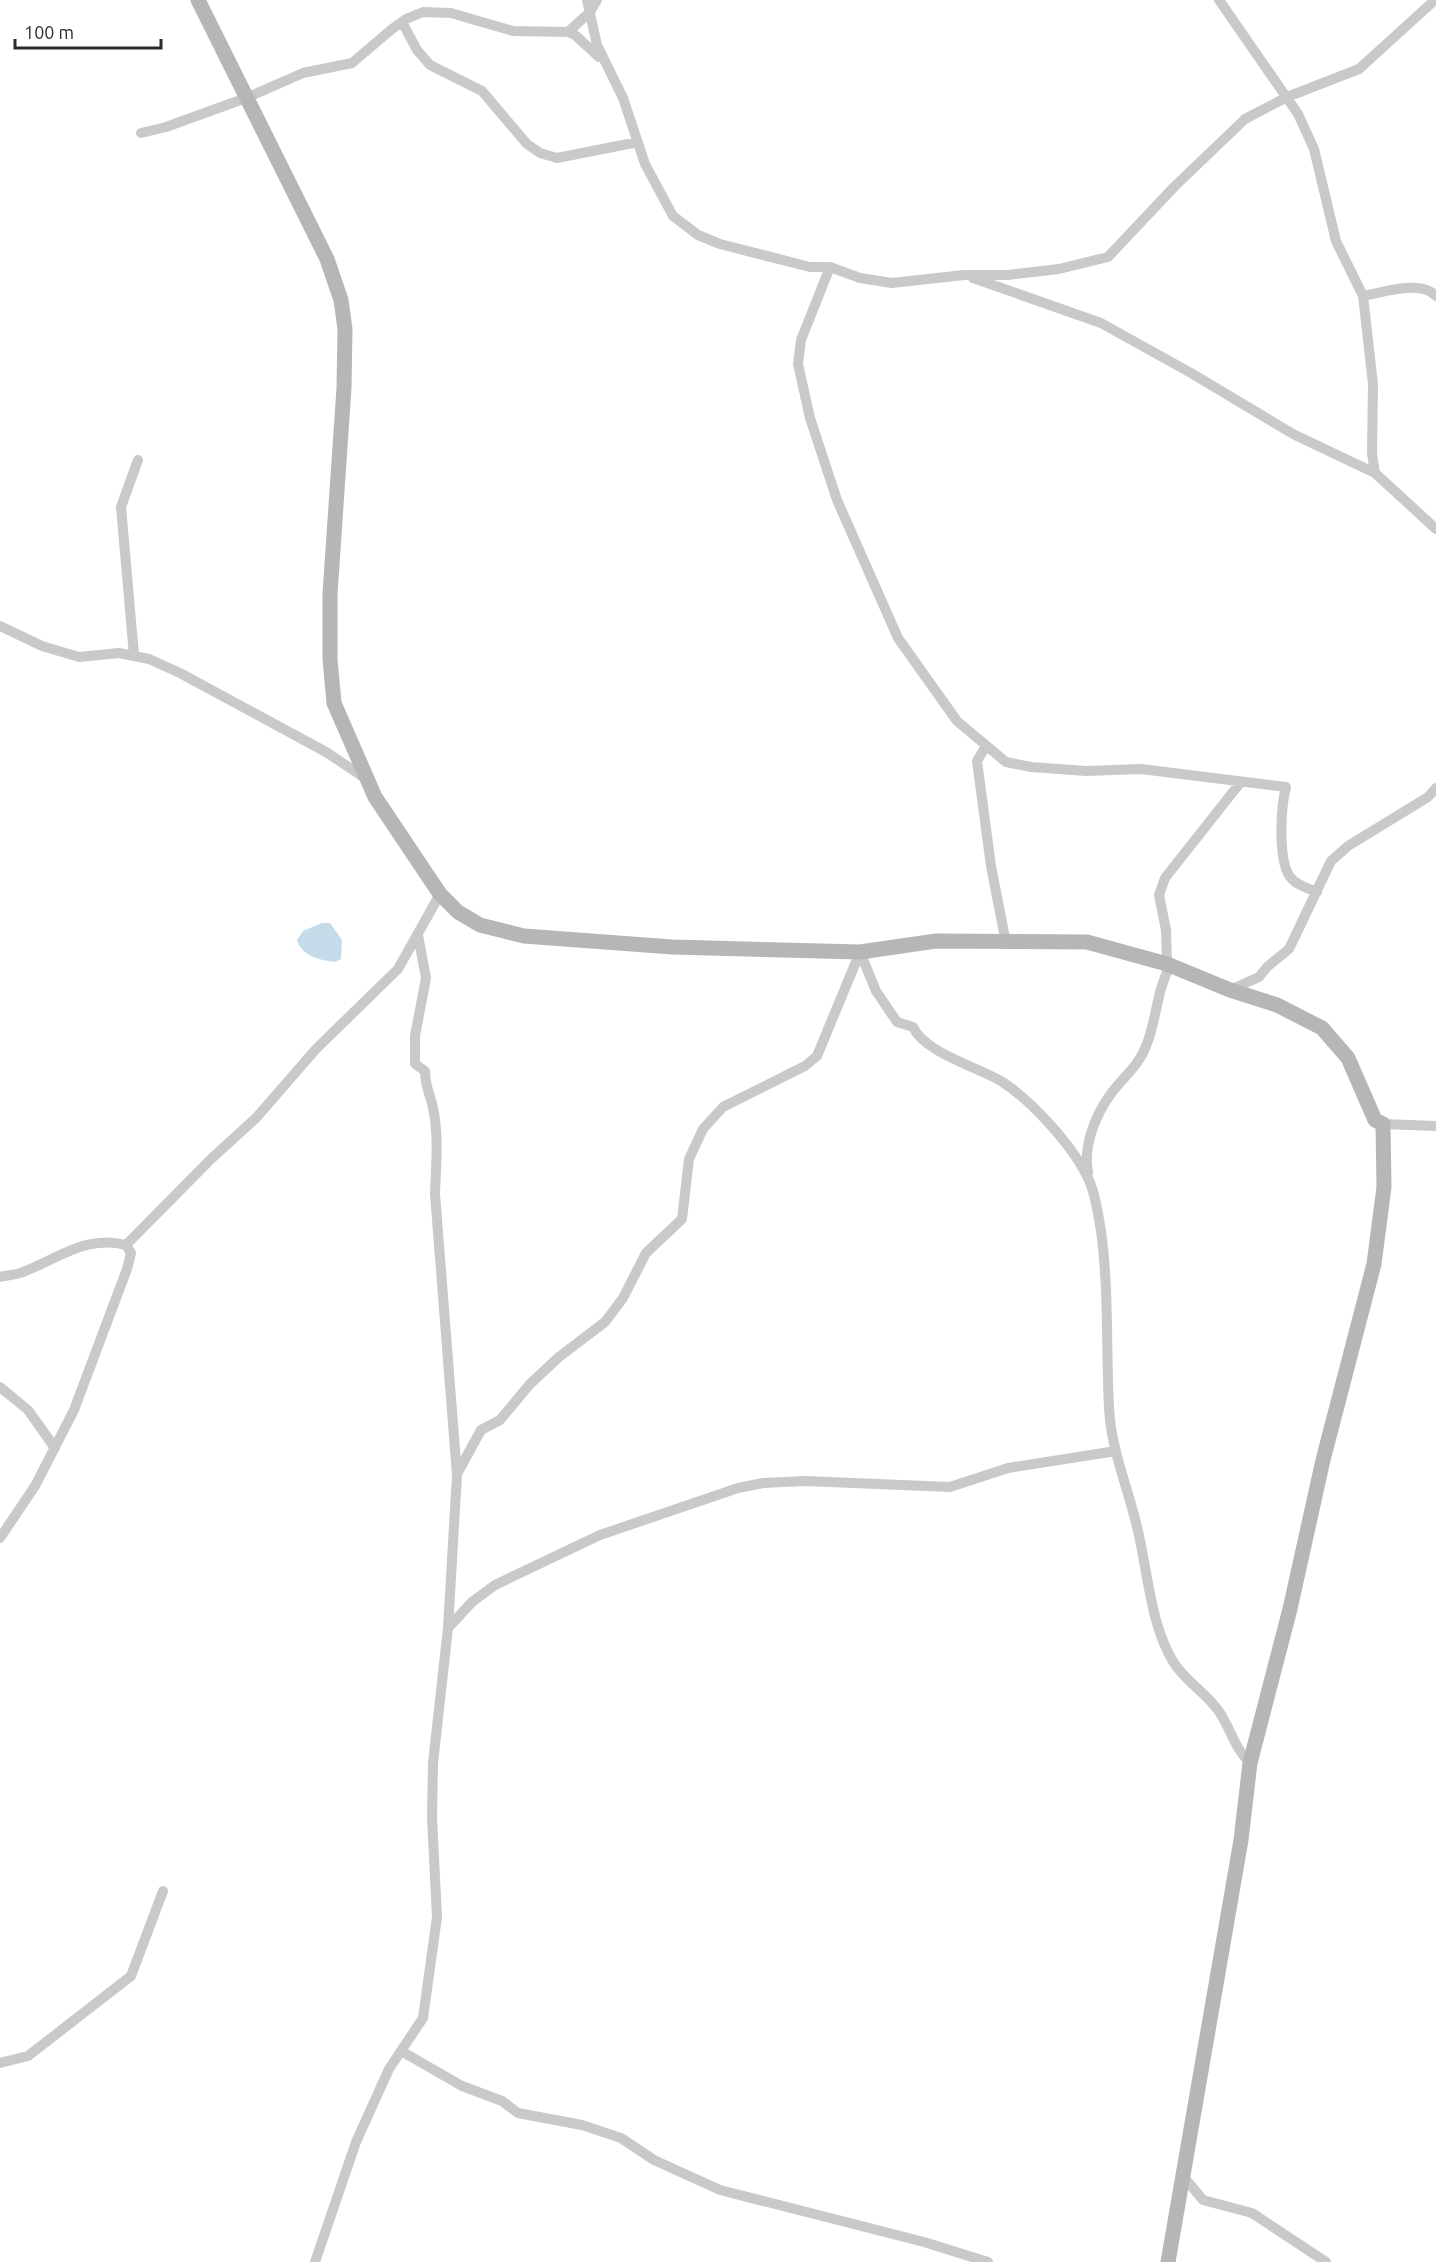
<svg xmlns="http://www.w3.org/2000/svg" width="1436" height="2262" font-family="Ubuntu,sans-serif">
<rect width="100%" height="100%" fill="#fff"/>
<path fill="#c5dbea" d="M322,923H330L342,940L341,959L335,962C319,960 302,956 297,940L303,931Z"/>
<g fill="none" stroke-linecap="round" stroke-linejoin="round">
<path stroke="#c9c9c9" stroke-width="10" d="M587,0L597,45L623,98L645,164L673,216L698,235L720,244L810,267H830L860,278L892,283L964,275H1008L1059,269L1108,257L1175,186L1245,119L1287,97L1359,69L1435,0
M1219,0L1298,114L1314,149L1336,241L1363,296L1373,384L1372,454L1375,473
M402,22L417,50L430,65L482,91L527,144L540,153L557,158L638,142
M568,32L590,12L597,0
M141,133L166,127L246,98L303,73L352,63L392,29L406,19L423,12L451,13L513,31L568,32L575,35L599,57
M830,267L801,340L798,364L810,418L837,500L898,638L957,721L1006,762L1031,767L1086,771L1141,769L1286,787C1281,806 1277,865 1292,879C1297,885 1309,889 1317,892
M973,278L1101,323L1191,373L1293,434L1375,473L1436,529
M1363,296C1382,293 1421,279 1436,296
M0,626L42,646L79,657L119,653L149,659L180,673L326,752L365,778
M134,655L121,507L138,460
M986,746L977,761L991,866L1006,943
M860,952L876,991L897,1022L913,1027C924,1052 977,1067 1001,1081C1031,1100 1073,1146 1088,1178C1096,1194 1098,1215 1101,1231C1109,1290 1106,1349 1109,1408C1111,1449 1128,1488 1137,1527C1148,1571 1150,1625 1174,1663C1186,1682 1208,1694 1220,1713C1232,1732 1234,1747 1250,1763
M1167,964L1166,930L1159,895L1165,878L1240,783
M1230,990L1259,977L1267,967L1289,949L1331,861L1348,846L1428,797L1436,788
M1383,1124L1436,1126
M1088,1173C1083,1146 1095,1116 1110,1095C1122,1078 1139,1066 1146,1046C1157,1020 1156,992 1170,966
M0,1277C8,1275 16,1275 23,1272C59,1258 85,1235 126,1245
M0,1387L28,1410L55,1448
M457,1474L481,1430L500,1420L530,1384L559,1357L605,1322L623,1298L646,1253L682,1219L689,1159L703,1129L723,1107L805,1066L817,1056L860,952
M0,1538L35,1486L74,1410L127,1269L131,1253L126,1245L211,1159L256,1118L316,1049L398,969L440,894
M448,1628L472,1602L495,1585L600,1535L738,1488L763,1483L805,1481L950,1487L1008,1468L1116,1451
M401,2051L462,2086L502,2101L518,2113L582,2125L621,2138L654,2160L720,2190L924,2242L988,2262
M0,2063L28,2056L131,1976L163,1891
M1183,2176L1203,2200L1252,2213L1326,2262
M315,2262L356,2142L389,2069L423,2018L437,1917L432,1818L433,1763L448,1628L457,1475L435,1194C436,1166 439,1136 433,1108C430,1094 425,1086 425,1071L415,1064V1036L426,978L418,935"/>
<path stroke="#b6b6b6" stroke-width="15" d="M198,0L327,259L341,300L345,329L344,388L330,594V659L334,703L375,797L440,894L458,912L480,925L524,936L672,947L860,952L936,941L1087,942L1167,964L1230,990L1277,1005L1322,1028L1348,1058L1375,1120L1383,1124L1384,1187L1374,1264L1323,1460L1290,1609L1250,1763L1241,1840L1168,2262"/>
</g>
<path d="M15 39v9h146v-9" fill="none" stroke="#2c2c2c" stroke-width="3"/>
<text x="24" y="39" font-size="18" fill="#2c2c2c" stroke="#ffffff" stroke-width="4.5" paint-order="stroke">100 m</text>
</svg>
